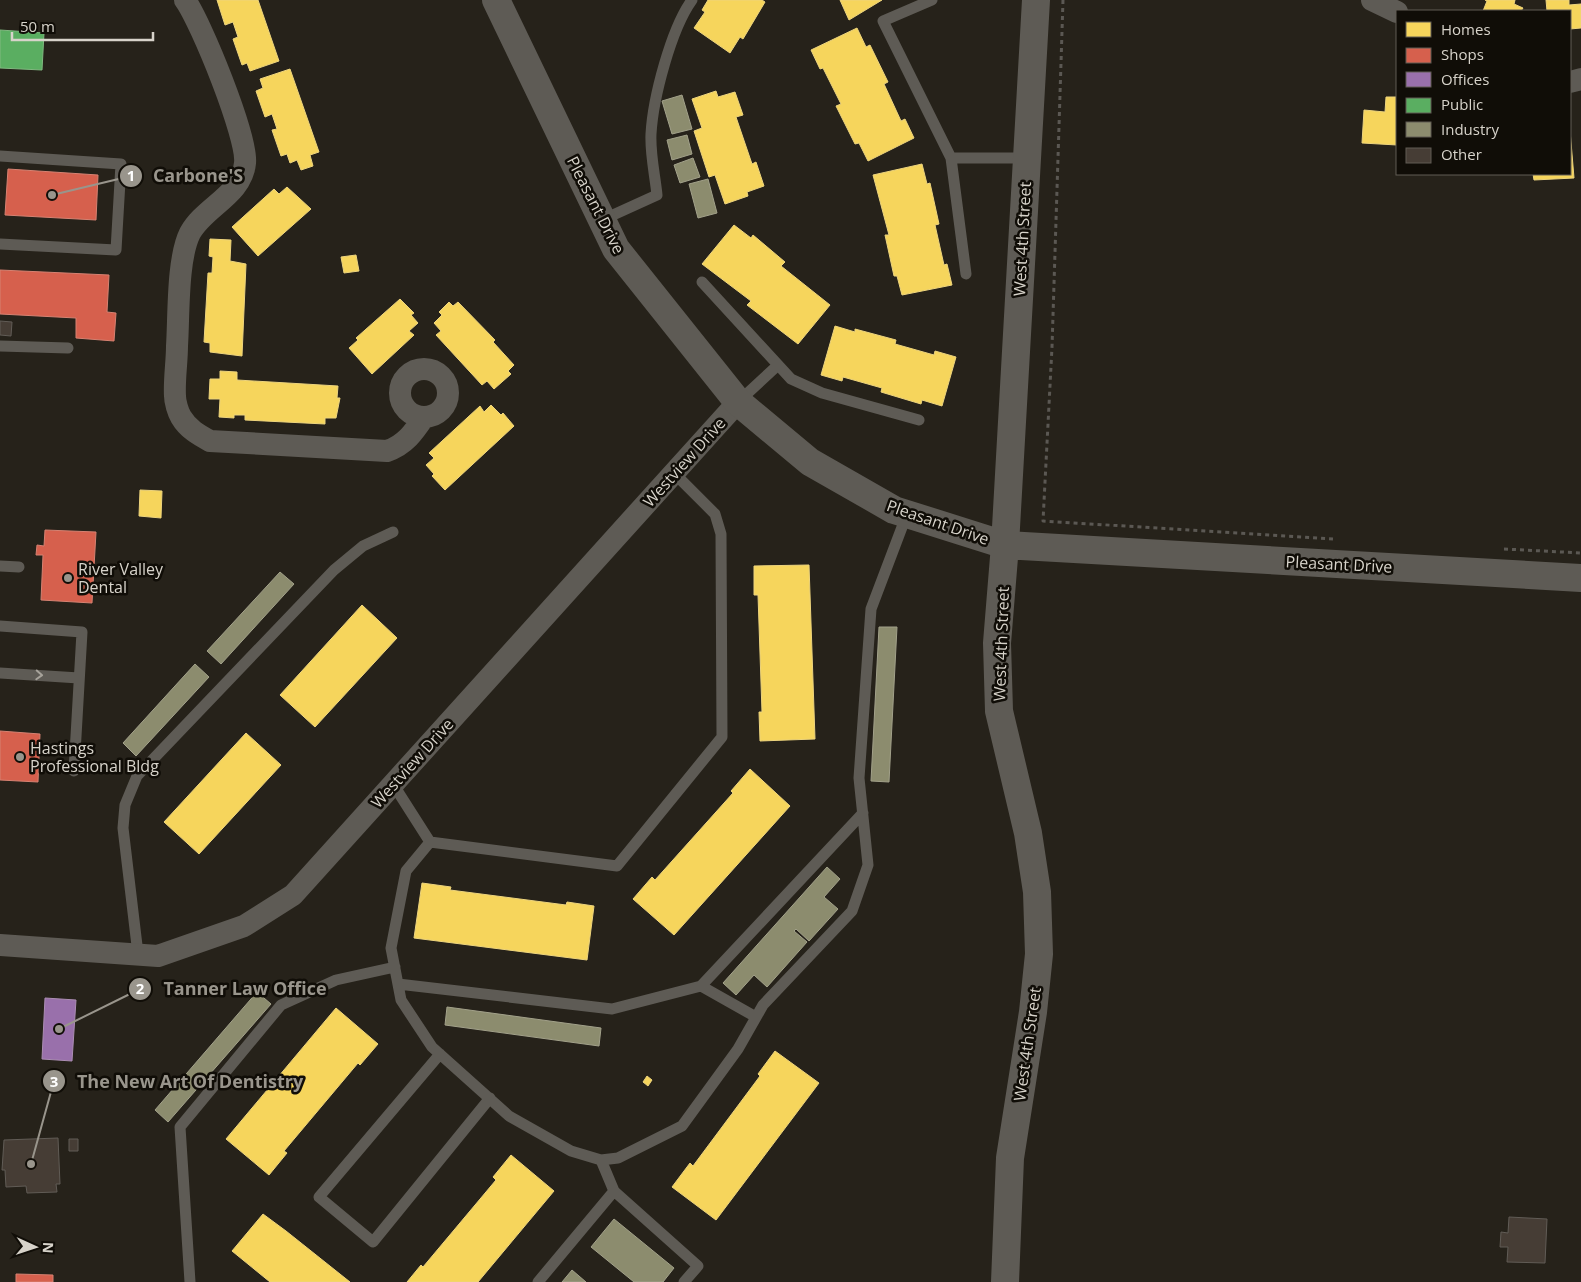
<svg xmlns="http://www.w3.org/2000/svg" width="1581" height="1282" font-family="'Open Sans',sans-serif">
<rect width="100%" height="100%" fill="#26221a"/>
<path fill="#f6d55c" stroke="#edd47d" d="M217,0H258L279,61L250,71L247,63L242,65L233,39L238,37L233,22L225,25Z
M708,0H762L765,2L743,39L740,37L730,53L694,28L705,12L702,10Z
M840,0H882L849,20Z
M1485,0H1515L1514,4L1523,8L1521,11H1483L1487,1Z
M1546,0H1569V5L1581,4V28L1570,29V11H1547Z
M857,28L866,47L870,45L888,82L884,84L901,121L905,119L914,138L868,161L859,143L855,144L836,106L841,104L823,68L820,69L811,50Z
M290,69L319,152L310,155L313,166L301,170L297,160L290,163L287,154L281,156L272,130L277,129L272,114L265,117L256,91L263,88L260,79Z
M716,91L718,97L735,92L743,115L736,117L752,164L756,162L764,186L747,192L748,196L725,204L715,175L709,177L694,131L702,128L692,99Z
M1386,97H1397V145L1362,143L1364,110L1385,112Z
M1570,130L1574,178L1534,180L1533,174H1570Z
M922,164L927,184L930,183L939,224L935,225L944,265L947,264L952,285L902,295L897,276H894L885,235H889L873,175Z
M287,187L311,209L258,256L232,227L274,189L279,194Z
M734,225L751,238L753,235L785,262L781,266L830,305L798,344L747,305L751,301L702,264Z
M210,239L231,240L230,261L246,264L242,356L210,352V343L204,342L208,273H212L213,257L209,256Z
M356,255L359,271L344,273L341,257Z
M400,299L414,313L411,315L418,323L409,331L414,335L372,374L349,348L358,340L356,338Z
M449,302L453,306L458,302L495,340L493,342L514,365L508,371L511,374L494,389L487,381L482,385L436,335L441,331L434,323L442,315L439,312Z
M835,326L855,332V329L896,340L895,344L934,355L935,351L956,357L942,406L922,400L921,404L881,392L882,388L843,377L842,381L821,375Z
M220,371L237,372V380L338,386L337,398H340L336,418H325V424L245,420V415H234V418L219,417L220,399H209L210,379H220Z
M491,405L501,415L503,413L514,426L445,490L432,476L434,474L426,465L434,458L429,453L480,406L484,412Z
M140,490L162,491L161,518L139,516Z
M809,565L815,739L760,741L759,712H762L758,595H754V566Z
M362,605L397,638L315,727L280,695Z
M246,733L281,765L199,854L164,822Z
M750,769L790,806L674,935L633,899L652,877L655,880L733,793L731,791Z
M422,883L451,887L450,890L566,905L567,902L594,906L587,960L414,938Z
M336,1008L378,1044L360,1065L358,1063L284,1151L287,1153L269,1175L226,1139Z
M775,1051L819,1083L716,1220L672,1187L690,1163L693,1166L760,1076L758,1074Z
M647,1076L652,1080L648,1086L643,1082Z
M511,1155L554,1191L478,1282H407L421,1265L423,1267L496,1180L493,1177Z
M263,1214L286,1231L350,1282H270L232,1251Z"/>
<path fill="#d6604d" stroke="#d68272" d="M8,169L98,175L96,220L5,215Z
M0,270L109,275L107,312L116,313L114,341L76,338V318L0,314Z
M45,530L96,532L92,603L41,600L43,555H36L37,545L44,546Z
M0,731L40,734L38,782L0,780Z
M16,1274L53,1275V1282H16Z"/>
<path fill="#9970ab" stroke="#ac8eb4" d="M45,998L76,1000L72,1061L42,1059Z"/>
<path fill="#5aae61" stroke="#80b980" d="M0,30L44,33L42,70L0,68Z"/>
<path fill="#8c8c6e" stroke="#a2a18a" d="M682,95L692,129L672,134L662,101Z
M687,135L692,154L672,160L667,140Z
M693,158L700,177L680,183L674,165Z
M708,179L717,213L698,218L689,184Z
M280,572L294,584L221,664L207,651Z
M879,627H897L889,782L871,781Z
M195,664L209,677L136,756L123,743Z
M827,867L840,879L824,897L838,909L809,941L796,929L794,931L807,942L767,987L754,975L736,995L723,983Z
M257,992L271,1004L168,1122L155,1110Z
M447,1007L601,1028L599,1046L445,1025Z
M614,1219L674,1268L663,1282H634L591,1247Z
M572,1270L586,1282H562Z"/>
<path fill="#463d35" stroke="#615c56" d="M0,321L12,322L11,336L0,335Z
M58,1138L60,1184H56L57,1192L27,1193L26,1186L6,1187L5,1170H2L4,1140Z
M69,1139H78V1151H69Z
M1509,1217L1547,1219L1545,1263L1507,1262L1508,1247H1500L1501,1232L1508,1233Z"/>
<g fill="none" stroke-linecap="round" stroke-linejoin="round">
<path stroke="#5b5853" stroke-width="3" stroke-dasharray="4 4" stroke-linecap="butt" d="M1063,0L1052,347L1043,521L1333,539
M1504,549L1581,553"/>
<path stroke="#5e5b55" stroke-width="11" d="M932,0L883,21L951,158L966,274
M0,156L121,164L116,250L0,244
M951,158H1026
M602,220L657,195C655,175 650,154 651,134C653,98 671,29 692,0
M702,282L791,379L822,393L919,420
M0,346L68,348
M738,402L778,365
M0,566L19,567
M0,626L82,632L74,771
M0,673L79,678
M393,784L430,842L406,871L391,948L401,1000L432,1047L509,1116L571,1151L601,1160L618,1158L682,1126L738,1049L763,1005L852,911L868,865L859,778L871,609L907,514
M430,842L617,866L722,737L721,534L715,514L674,473
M138,954L123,828L125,805L137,776L334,570L363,546L393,532
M398,984L612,1009L701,986
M756,1017L701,986L863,813
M440,1054L319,1197L373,1242L490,1098
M601,1160L614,1191L698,1266L684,1282
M190,1282L180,1127L281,1005L336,980L395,967
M538,1282L614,1191"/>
<path stroke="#5e5b55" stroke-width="22" d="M185,0C201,22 248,138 245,163C242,195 204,207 190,233C177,259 179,316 177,346C177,362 174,380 175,396C175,402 178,412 181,417C188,429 199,435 210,441L387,451C405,445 414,432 424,417
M1372,0L1397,12
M1570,82L1581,79
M400 393a24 24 0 1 1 48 0a24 24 0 1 1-48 0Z
M0,945L158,956L244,926L293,895L738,402"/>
<path stroke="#5e5b55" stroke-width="28" d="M496,0L616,249L738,402L810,462L894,510L1005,545L1581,578
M1005,1282L1010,1158L1033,1012L1039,954L1037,892L1028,833L999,711L997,643L1005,545L1036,0"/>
</g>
<defs><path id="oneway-chevron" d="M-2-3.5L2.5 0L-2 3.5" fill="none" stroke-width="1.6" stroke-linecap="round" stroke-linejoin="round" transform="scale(1.25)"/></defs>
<use stroke="#a7a39b" href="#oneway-chevron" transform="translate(39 675) rotate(3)"/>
<g fill="#99958c" stroke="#100d07" stroke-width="2">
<circle cx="68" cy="578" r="5"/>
<circle cx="20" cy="757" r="5"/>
</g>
<g text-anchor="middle" stroke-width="5" stroke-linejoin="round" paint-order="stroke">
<g font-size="16" fill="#d7d3ca" stroke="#100d07">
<text transform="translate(596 205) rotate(63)" y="6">Pleasant Drive</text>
<text transform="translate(1022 239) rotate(-87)" y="6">West 4th Street</text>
<text transform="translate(684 462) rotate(-48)" y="6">Westview Drive</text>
<text transform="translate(938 522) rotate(19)" y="6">Pleasant Drive</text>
<text transform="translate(1339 564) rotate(3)" y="6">Pleasant Drive</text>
<text transform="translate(1001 644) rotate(-88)" y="6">West 4th Street</text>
<text transform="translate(412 763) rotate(-48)" y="6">Westview Drive</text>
<text transform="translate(1027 1044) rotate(-82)" y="6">West 4th Street</text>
</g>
<g font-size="16" fill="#d7d3ca" stroke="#100d07" text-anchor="start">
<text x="78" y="575">River Valley<tspan x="78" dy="18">Dental</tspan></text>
<text x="30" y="754">Hastings<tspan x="30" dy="18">Professional Bldg</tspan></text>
</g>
</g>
<path fill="none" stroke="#99958c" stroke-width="2" d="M52 195L131 176M59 1029L140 989M31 1164L54 1081"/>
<g fill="#99958c" stroke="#100d07" stroke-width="2">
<circle cx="52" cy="195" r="5"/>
<circle cx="59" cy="1029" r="5"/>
<circle cx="31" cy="1164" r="5"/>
<circle cx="131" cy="176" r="12"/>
<circle cx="140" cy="989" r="12"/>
<circle cx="54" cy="1081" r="12"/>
</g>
<g font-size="15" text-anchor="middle" font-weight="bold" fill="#fff">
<text x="131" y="181">1</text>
<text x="140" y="994">2</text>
<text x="54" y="1087">3</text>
</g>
<g font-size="18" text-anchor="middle" font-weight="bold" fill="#99958c" stroke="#100d07" stroke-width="5" stroke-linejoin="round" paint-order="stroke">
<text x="198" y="182">Carbone'S</text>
<text x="245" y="995">Tanner Law Office</text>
<text x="190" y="1088">The New Art Of Dentistry</text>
</g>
<rect x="1396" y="10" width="175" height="165" fill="#100d07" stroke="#605c55"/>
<rect x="1406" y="22" width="25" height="15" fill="#f6d55c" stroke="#605c55"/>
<text x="1441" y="35" font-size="15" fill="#d7d3ca">Homes</text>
<rect x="1406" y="48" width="25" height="15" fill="#d6604d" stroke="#605c55"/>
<text x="1441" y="60" font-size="15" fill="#d7d3ca">Shops</text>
<rect x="1406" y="72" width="25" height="15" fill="#9970ab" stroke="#605c55"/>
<text x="1441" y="85" font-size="15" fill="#d7d3ca">Offices</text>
<rect x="1406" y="98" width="25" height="15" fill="#5aae61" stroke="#605c55"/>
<text x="1441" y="110" font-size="15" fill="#d7d3ca">Public</text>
<rect x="1406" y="122" width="25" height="15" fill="#8c8c6e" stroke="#605c55"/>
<text x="1441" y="135" font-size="15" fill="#d7d3ca">Industry</text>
<rect x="1406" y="148" width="25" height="15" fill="#463d35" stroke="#605c55"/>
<text x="1441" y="160" font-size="15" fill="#d7d3ca">Other</text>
<g transform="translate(35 1247) rotate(93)" stroke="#100d07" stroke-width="4" paint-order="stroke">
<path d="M0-4L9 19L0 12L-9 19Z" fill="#d7d3ca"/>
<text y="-8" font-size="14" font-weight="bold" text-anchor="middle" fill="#d7d3ca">N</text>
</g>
<path d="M12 32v8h141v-8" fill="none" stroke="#d7d3ca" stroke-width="2.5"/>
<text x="20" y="32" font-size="15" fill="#d7d3ca" stroke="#100d07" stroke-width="4" paint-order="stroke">50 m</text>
</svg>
